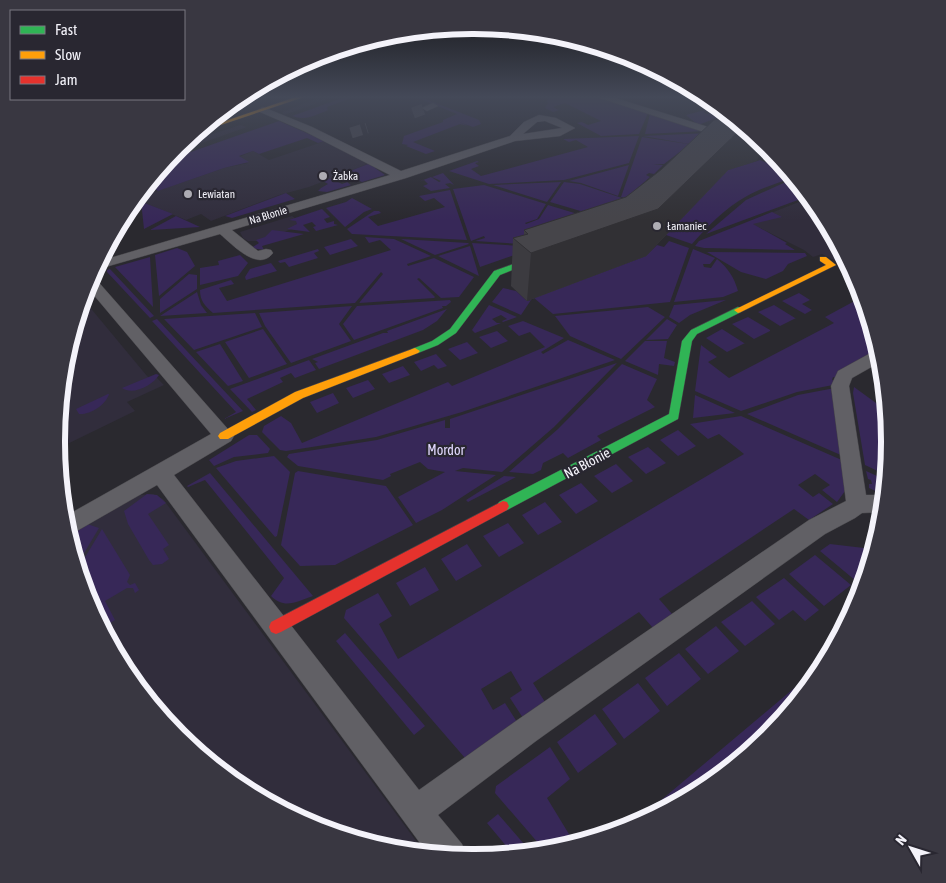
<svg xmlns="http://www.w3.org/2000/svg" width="946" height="883" font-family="'Asap Condensed',sans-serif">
<rect width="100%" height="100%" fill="#2a292f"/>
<path fill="#312d3c" d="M323,96H337L284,115L282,112Z
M240,125L247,127L174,153L182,144Z
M325,141L370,163L309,187L279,195L211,221L201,214L186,220L142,202H134L112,255L101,259L127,210L144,189L151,193L224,168L248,163L239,157L253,151L269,160Z
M809,198L819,210L848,264L845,266L822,254L813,257L804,250L748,222Z
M292,216L301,223L297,227L260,241H248L243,238L240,232Z
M83,299L147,376L149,378H157L164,385L127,402L135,411L57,449L65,360Z
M153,494L163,499L425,853L391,850L313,826L241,788L178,736L127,673L88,601L68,534L139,495Z"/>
<path fill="#372858" d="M348,96H357L327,107L328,110C316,115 306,121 292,116Z
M413,96H418L479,120L481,124L473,127L459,122L468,126L460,124L413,142L435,151L426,154L406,146L408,145L402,144L404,136L443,122V120L457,114Z
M549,96H592L648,113L639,134L601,136L577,123L582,122L588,125L601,121L565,103L553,107L559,110L553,112L545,108L548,103L547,102Z
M705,110L707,111L703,112L707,114L710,113L707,112L722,116L698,125L686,115Z
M650,114L705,131L645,134Z
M279,121L325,141L318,143L307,138L259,154L253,151L239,156L249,162L224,168L158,191L148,184L168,160Z
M709,133L689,144L643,136Z
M639,136L629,163L564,180L489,184L449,171L477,161L479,162L475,163L479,166L471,169L481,176L588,147L576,140L569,142L563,139Z
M642,137L688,144L684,152L681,151L664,164H653L663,165L654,174L649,173L646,175L650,177L626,198L621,197Z
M760,160L767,163L786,180C773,185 759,189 747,196C725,208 708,226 692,244L666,235L728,170Z
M368,164L377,167L375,168L385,175L362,182L345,173Z
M629,165L618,196L581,183L569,181Z
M443,173L454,185L450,183L445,184L450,188L431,191L423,186L428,184L424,180L418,182L431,177L439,182L441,181L432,177Z
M335,177L342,180L338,182L342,184L347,182L351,185L327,192L318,191L321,188L328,184L323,181Z
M788,181L806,197L706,234L746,200Z
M561,182L547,202L493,185Z
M564,182L580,184L625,199L604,218L550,202Z
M484,185L546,204L537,219L525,223L526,224L539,219L548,205L601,221L532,249L516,237L514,238L521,244L475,241L485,238L484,236L471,241L453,189Z
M450,190L467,240L352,234L347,229L374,211H379L381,213L368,217L378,226L445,207L434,198L425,201L419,196Z
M286,193L295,199L232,218L225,216Z
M352,198L372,209L364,212L345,227L326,208L346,202Z
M141,201L142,202L173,214L144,229Z
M322,209L330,217L324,219L327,223L334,221V224L338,225L316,231L313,227L316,226L312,222L303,225L310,232L287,229L297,224L296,221L289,220Z
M772,212L782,217L753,224L787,243L785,244L795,250L704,248L695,246L699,241Z
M176,216L200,227L150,230Z
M272,230L304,234L262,246L264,250L251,248L259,243L256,240L265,237Z
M365,237L394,239L431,256L407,264L408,266L434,258L474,277L459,297L441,298L419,278L417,279L435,297L434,298L359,303L383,274L381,272L355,303L213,313C205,306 200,301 200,290L231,280L234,284L219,288L227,301L391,250L380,240L369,243Z
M351,239L358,246L330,255L324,247Z
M401,239L468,243L469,244L435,255Z
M669,241L689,248L670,302L553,314L534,298L646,256L657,245L664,247Z
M472,243L522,246L529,250L480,267Z
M470,246L479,276L438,256Z
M177,248L187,252L195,266L159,296L155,255Z
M318,249L319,251L314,253L318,258L289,267L285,262L280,263L278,261Z
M693,249L715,258L710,264H703L704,267L711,268L717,259C728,268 734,277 738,291L723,297L674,302Z
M707,252L805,253L807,256L788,264L783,271L766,279L741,272Z
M240,255L248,263L238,276L200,285V268L219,265L218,261Z
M150,257L153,307L115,267Z
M271,263L277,271L246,280L245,277L250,269Z
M110,269L154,316L150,318L107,272V270Z
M189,274L197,275V289L160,313V299Z
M503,288L516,291L527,301L531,300L521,315L492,302Z
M197,292L201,305L207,313L160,316Z
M799,293L810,300L802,304L812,310L805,314L782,301Z
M862,297L878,350L842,370L836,378L833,377L832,380L835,381L833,385L797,392L741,411L695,391L701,345L717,357L708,362L729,378L834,323L825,317Z
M450,300L451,302L446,306H442L443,308L354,340L343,324L357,306Z
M726,300L690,315L679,323L669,317L674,305Z
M489,305L517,317L503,322L502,321L507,319L501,315L492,319L497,323H501L475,333L472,330Z
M774,305L795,318H796L780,326L758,312Z
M352,306L339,324L351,341L291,363L265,326L259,313Z
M648,307L665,317L621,359L570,336L555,316Z
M447,309L437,321L423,330L319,369L315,363L318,362L312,359L383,333H388L387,331Z
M255,313L262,327L194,350L164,319Z
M748,317L770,330V331L754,339L732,324Z
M157,319L243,411L224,419L236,412L152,321Z
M667,319L677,325L668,339L646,340Z
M523,321L564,338L541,352L543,354L568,340L615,360L462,412L376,437L286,451L280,450L262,432L264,426L281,416L291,423L302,443L448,382L452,386L545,347L530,332L519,336L508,326Z
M263,329L287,364L249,378L225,342Z
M722,329L744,343H745L727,352L706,338Z
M497,331L508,341L491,348L479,337Z
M645,341H667L664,358L675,362L674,366L659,364L658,375L625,361Z
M467,342L478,353L460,360L448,349Z
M220,344L243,381L228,386L196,352Z
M436,354L447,366L438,369L434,365L421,371L414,362Z
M309,360L316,370L295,378L291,373L280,378L283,382L247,399L256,410L252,412L230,389Z
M617,363L554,427L502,472L463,468L455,471L496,475L442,510L416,523L398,497L445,472L428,469L420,462L390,474L391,476L383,480L298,466L287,457L289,454L377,440L445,420V428H450V419Z
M622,364L657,379L647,400L655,407L597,436L601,440L568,458L563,453L543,463L541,470L533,474L509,472L558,429Z
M403,366L410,375L389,383L382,374Z
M156,374L159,375C153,385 133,396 122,388Z
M368,380L375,389L353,398L346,388Z
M854,387L887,411L889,442L886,475L865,465L853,393Z
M835,388L843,456L747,414L798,395Z
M333,393L339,403L317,413L310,402Z
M108,394H109C106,405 90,415 79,414L76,409Z
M695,395L735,413L693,418Z
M741,416L844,461L845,491L837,502L822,490L830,485L815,474L798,485L813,497L819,493L833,504L809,520L794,509L659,599L673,615L653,628L639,612L533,683L545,702L523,718L510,698L522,690L511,671L481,689L493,710L505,703L517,722L465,758L344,618L346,610L378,593L392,616L379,624L398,659L744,454L719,434L708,439L690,424Z
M678,430L696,446L678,456L660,440Z
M249,435H257L270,449L268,453L234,457L214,466L209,460Z
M648,447L666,463L646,474L628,457Z
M274,456L290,472L277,536L275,537L216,468L236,461Z
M616,464L633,481L612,493L594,476Z
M298,471L386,486L413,525L335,565L300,566L281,545L295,473Z
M866,471L886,480L884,495L869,488V484H872L871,480L868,479Z
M210,473L313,596C297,601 285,610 271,596L284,578L205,480L188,487L187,486Z
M504,476L516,477L468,502L466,500Z
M581,483L598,501L576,514L559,495Z
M147,494L157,495L166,503L148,514L169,545L163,549L169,559L162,564L153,565L149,560L128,524L124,511Z
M545,502L562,522L538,535L522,515Z
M508,523L524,543L499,557L483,536Z
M87,524L99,528L77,565L68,534Z
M102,529L130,575L127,582L130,585L135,583L139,590L135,593L133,588H127L105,601L115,620L105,626L83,585L78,569Z
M467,544L482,566L456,581L441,559Z
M830,544L864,548L872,555L866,573L856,581L820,551Z
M815,555L851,585L824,606L789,574Z
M425,567L439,590L410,606L396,583Z
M784,578L819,610L805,621L793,610L779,620L756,597Z
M752,601L775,624L745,646L721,622Z
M716,626L739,651L708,674L685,649Z
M345,633L425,726L414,735L336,641Z
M679,653L701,679L667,706L645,678Z
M824,663L819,673L767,736L704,788L628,828Z
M638,683L660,711L624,739L602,709Z
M595,714L617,744L578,773L557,742Z
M550,747L570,779L547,798L575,844L554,850L552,847L549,851H545L495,793L496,786Z
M498,814L531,852L513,854L487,823Z"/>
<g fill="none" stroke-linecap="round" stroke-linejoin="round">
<path stroke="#48474d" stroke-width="11" stroke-dasharray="11 5" stroke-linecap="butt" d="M413,113L427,108
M351,133L367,128"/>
<defs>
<path id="street" d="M594,96H609L721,131L722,133L721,135H713Z
M433,103L438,106L427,111L422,108Z
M263,107L312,127L401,171L510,136L524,122L539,115L556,118L575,128L560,136L515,141L406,178L232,230L258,251L266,249L271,250L273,253C258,273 232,244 220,234L95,270L100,261L390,175L304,131L260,112L258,110ZM545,121L562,128L523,134L537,122Z
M91,276L94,277L234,436L231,441L174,475L419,790L516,721L809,520L846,501L831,386L838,371L878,349L882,361L852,378L849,386L866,495H884L883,512L862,513L855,518L825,534L536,741L438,815L462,844L466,857L428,854L157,485L68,536L64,517L211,434L87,287Z"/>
<path id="fast" d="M723,135L769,148L772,153L723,137Z
M544,253L551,255L500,275L456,333L438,345L418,353H412L410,351L412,349L432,341L450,329L494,271Z
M738,307L741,308V312L697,334L692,341L678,419L507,510L503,511L499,510L497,506L499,502L669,414L682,341L691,330Z"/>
<path id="slow" d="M299,96H307L194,134L199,130Z
M820,257H826L836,265L741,312L738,313L734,310L826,265L820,261Z
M415,348L420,351L418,353L303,398L228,439H220L218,436L220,433L295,392Z"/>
<path id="jam" d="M503,501L507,502L509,506L507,510L281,632L276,634L271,632L269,627L271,622Z"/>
</defs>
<use href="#street" stroke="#454448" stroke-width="1"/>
<use href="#fast" stroke="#454448" stroke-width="1"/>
<use href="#slow" stroke="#454448" stroke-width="1"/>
<use href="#jam" stroke="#454448" stroke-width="1"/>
<use href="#street" fill="#616065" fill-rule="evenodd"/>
<use href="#fast" fill="#30b455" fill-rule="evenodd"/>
<use href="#slow" fill="#ff9f0a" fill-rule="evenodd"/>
<use href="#jam" fill="#e5322d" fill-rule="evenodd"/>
</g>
<path fill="#3c3b40" d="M757,161L728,170L646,256L527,301L511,286L513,238L524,235V230L626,197Z"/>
<path fill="#313034" d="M742,128H744L763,143L757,161L728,170L646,256L527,301L531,253L658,209Z"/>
<path fill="#46454a" stroke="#313034" d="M730,116L744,128H742L658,209L531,253L513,238L528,234L524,230L626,197L662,169L714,120Z"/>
<linearGradient id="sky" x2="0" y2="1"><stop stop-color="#17171a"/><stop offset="0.44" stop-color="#444958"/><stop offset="1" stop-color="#444958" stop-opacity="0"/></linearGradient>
<rect width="946" height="220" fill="url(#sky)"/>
<g fill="#adacb3" stroke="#292731" stroke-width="2">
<circle cx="323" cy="176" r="5"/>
<circle cx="188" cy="194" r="5"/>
<circle cx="657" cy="226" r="5"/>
</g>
<g text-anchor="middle" stroke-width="4.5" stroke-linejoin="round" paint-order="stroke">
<g font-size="11" fill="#f4f3fa" stroke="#292731" text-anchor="start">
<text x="333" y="180">Żabka</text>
<text x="198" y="198">Lewiatan</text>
<text x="667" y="230">Łamaniec</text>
</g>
<g font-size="11" fill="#f4f3fa" stroke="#292731">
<text transform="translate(268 215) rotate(-17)" y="4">Na Błonie</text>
</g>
<g font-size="14" fill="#e1d8fe" stroke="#292731">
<text x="446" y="455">Mordor</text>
</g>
<g font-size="14" fill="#f4f3fa" stroke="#292731">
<text transform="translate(587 463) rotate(-28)" y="5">Na Błonie</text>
</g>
</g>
<path d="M0 0H946V883H0ZM472 34H474A407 407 0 0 1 881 441V442A407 407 0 0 1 474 849H472A407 407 0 0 1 65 442V441A407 407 0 0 1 472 34Z" fill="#393741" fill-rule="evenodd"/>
<path fill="none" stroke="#f4f3fa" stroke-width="6" d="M472 34H474A407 407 0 0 1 881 441V442A407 407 0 0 1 474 849H472A407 407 0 0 1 65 442V441A407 407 0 0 1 472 34Z"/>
<rect x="10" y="10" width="175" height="90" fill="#292731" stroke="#7a7981"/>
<rect x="20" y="26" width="25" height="8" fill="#30b455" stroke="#7a7981"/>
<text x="55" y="35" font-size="15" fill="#f4f3fa">Fast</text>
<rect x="20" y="51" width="25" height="8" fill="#ff9f0a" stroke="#7a7981"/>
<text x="55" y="60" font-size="15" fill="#f4f3fa">Slow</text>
<rect x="20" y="76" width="25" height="8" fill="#e5322d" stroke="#7a7981"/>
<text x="55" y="85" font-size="15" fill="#f4f3fa">Jam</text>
<g transform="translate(911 848) rotate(309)" stroke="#292731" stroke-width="4" paint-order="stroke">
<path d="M0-4L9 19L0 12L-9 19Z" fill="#f4f3fa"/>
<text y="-8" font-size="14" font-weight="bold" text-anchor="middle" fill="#f4f3fa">N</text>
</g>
</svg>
